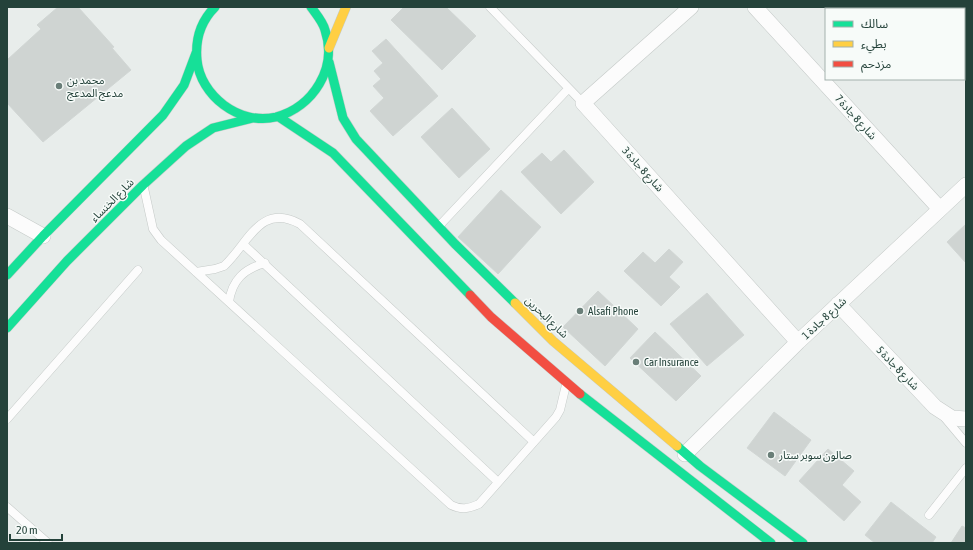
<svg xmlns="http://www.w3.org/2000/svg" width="973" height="550" font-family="'Asap Condensed','Noto Sans Arabic',sans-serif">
<rect width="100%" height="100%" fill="#e8edeb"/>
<path fill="#cfd4d2" stroke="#d1d6d4" d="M58,7H78L114,47L112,48L131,70L43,142L7,103V60L41,29L37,25Z
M404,7H446L476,36L442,70L391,20Z
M386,39L438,96L393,136L370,111L384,98L373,86L381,79L374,71L383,63L372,51Z
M452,108L490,149L459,178L421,137Z
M564,150L594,182L561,214L521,172L542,153L551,162Z
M501,190L541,227L498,274L458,237Z
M966,224V263L947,242Z
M669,249L683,262L669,277L680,287L661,306L624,271L643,252L655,263Z
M598,291L638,329L605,366L563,327Z
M707,293L744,335L707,366L670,324Z
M655,332L701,376L676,401L630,358Z
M774,412L811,440L785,476L747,448Z
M828,449L854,471L842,485L861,502L844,521L799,481Z
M891,502L936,537L932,543H875L865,535Z
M962,526L966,528V543H951Z"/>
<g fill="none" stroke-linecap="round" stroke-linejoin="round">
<defs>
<path id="lane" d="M490,7L583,103
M144,188L153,229L161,240L451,505C461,510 468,509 479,504L556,417L560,410L566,385
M440,225L568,89
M243,244L498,482
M196,272L215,269L224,266C248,244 260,202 300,224L534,442
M229,302C232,280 244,269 265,263
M945,418L966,443
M7,419L138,270
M7,507L48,543
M929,515L966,468"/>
<path id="street" d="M691,7L583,103L798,342
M755,7L940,209
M7,216L43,236
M838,304L935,407L952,418L966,419
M685,454L798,342L966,185"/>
<path id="fast" d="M215,7C201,21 195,39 197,60C200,95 239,126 276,117C313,107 338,68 325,30C323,22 316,14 311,7
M329,62L343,118L356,139L455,244L515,303
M279,117L333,153L470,295
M7,275L43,236L163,115L184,85L196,53
M7,328L67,261L143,185L186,146L213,128L253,118
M580,394L771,543
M677,446L700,466L803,543"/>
<path id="slow" d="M329,48L346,7
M515,303L553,341L677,446"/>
<path id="jam" d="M470,295L491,317L580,394"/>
</defs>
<use href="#lane" stroke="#c5cac8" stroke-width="9"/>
<use href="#street" stroke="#c5cac8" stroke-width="16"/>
<use href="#fast" stroke="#c3cbc8" stroke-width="10"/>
<use href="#slow" stroke="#c3cbc8" stroke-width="10"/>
<use href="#jam" stroke="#c3cbc8" stroke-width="10"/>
<use href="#lane" stroke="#fcfcfc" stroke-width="8"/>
<use href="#street" stroke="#fcfcfc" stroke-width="15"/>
<use href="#fast" stroke="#16e098" stroke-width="9"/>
<use href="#slow" stroke="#ffcf43" stroke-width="9"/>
<use href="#jam" stroke="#f24e42" stroke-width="9"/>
</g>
<g fill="#697e78" stroke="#f7fbf9" stroke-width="1.5">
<circle cx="59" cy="86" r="4"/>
<circle cx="580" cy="311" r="4"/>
<circle cx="636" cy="362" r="4"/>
<circle cx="771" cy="455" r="4"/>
</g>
<g text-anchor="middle" stroke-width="3" stroke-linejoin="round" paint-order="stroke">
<g font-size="11" fill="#24423a" stroke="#f7fbf9" text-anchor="start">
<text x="67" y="84">محمد بن<tspan x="67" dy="13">مدعج المدعج</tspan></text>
<text x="588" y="315">Alsafi Phone</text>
<text x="644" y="366">Car Insurance</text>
<text x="779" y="459">صالون سوبر ستار</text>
</g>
<g font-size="11" fill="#24423a" stroke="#f7fbf9">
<text transform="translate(856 117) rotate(48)" y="4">شارع 8 جادة 7</text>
<text transform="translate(643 169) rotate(48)" y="4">شارع 8 جادة 3</text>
<text transform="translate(112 200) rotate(-45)" y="4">شارع الخنساء</text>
<text transform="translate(547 317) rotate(44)" y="4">شارع البحرين</text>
<text transform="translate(824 318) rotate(-43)" y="4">شارع 8 جادة 1</text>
<text transform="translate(898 368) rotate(46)" y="4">شارع 8 جادة 5</text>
</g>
</g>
<rect width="973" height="550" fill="none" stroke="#24423a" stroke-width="16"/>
<rect x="825" y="8" width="140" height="72" fill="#f7fbf9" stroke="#a3b1ad"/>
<rect x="833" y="21" width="20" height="6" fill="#16e098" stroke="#a3b1ad"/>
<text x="861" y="28" font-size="12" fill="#24423a">سالك</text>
<rect x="833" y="41" width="20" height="6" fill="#ffcf43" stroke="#a3b1ad"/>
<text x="861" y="48" font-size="12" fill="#24423a">بطيء</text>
<rect x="833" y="61" width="20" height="6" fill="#f24e42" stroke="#a3b1ad"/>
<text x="861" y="68" font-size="12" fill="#24423a">مزدحم</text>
<path d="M10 534v6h52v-6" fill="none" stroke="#24423a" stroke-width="2"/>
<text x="16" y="534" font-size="12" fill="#24423a" stroke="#f7fbf9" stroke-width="3" paint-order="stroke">20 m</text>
</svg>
